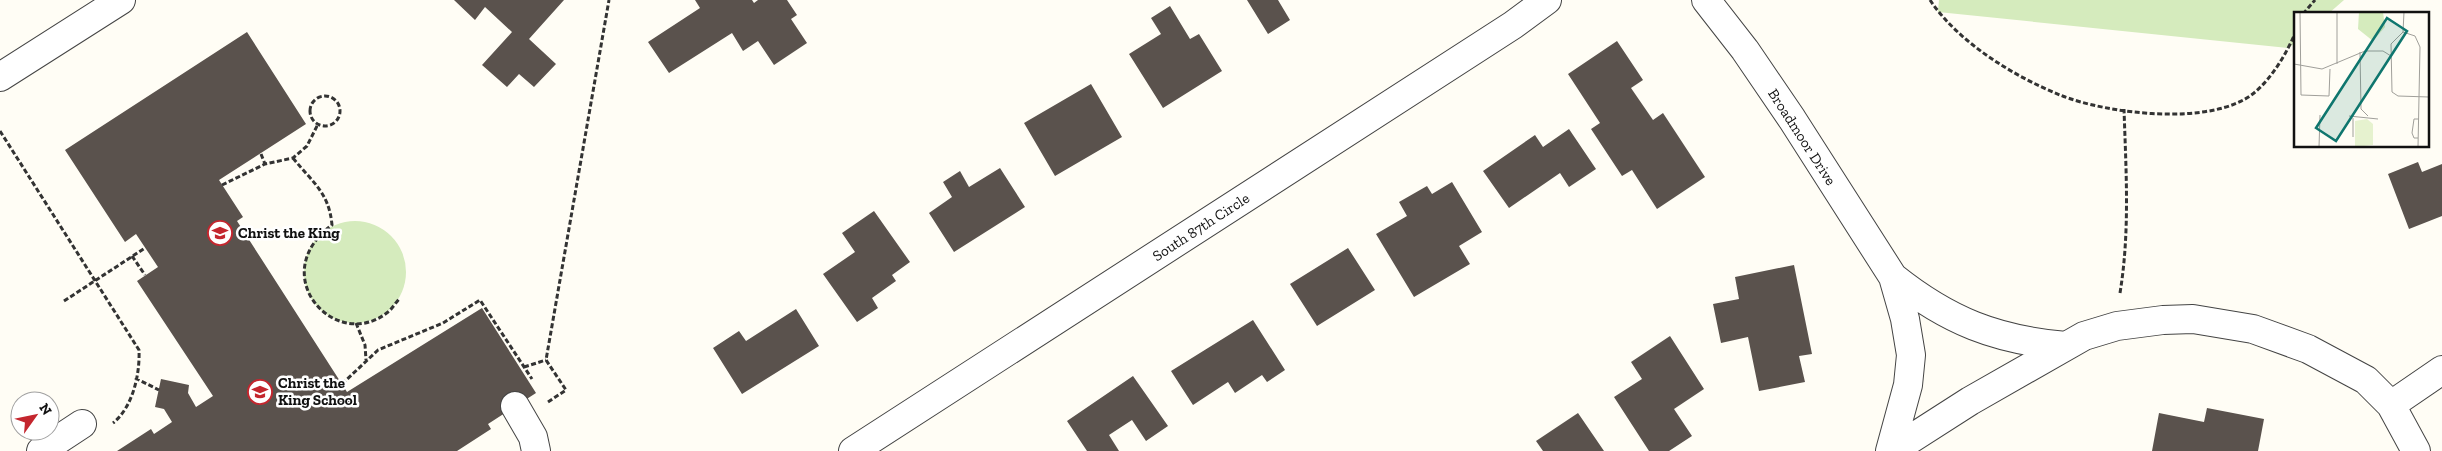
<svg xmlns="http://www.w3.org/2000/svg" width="2442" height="451" font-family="'Zilla Slab',serif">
<rect width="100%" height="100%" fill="#fffdf5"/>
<path fill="#d5ebbd" d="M1939,0H2344L2328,14H2296V42L2289,48L1938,12Z
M304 272a51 51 0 1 1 102 0a51 51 0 1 1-102 0Z"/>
<path fill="#5a524d" d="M454,0H564L529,39L556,64L534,87L519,74L507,87L482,65L512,32L485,7L475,20Z
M695,0H752L754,3L758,0H787L797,15L791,19L807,43L774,65L758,41L743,51L732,33L669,73L648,42L700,8Z
M1247,0H1278L1290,20L1268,34Z
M1170,6L1190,39L1199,34L1222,71L1163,108L1129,54L1161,34L1151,18Z
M247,32L306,124L219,180L243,217L237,221L347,392L482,308L536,393L488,424L491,429L457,451H117L151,429L154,434L172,422L164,409L155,407L161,379L189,385L188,393L196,407L213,396L137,281L158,267L136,234L125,242L65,150Z
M1617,41L1643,80L1631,88L1653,120L1663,113L1705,177L1657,209L1632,170L1622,176L1591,129L1600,123L1568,74Z
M1091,84L1122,137L1055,176L1024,123Z
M1569,129L1596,169L1569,187L1560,173L1509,208L1483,171L1535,135L1543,147Z
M2418,162L2422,172L2442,164V216L2409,229L2388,174Z
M1000,168L1025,207L954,252L929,213L952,197L943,182L960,171L969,187Z
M1452,182L1482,232L1459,246L1470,264L1414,297L1376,234L1407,216L1399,202L1427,186L1432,194Z
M874,211L910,262L892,275L896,281L872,298L878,308L857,322L823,274L855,252L842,233Z
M1348,248L1375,290L1317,326L1290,284Z
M1794,265L1812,354L1799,356L1805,382L1759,391L1748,337L1721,343L1713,304L1739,299L1735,277Z
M796,309L819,346L742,394L713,348L739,331L746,341Z
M1253,320L1285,370L1267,382L1262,375L1235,393L1228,382L1193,405L1171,371Z
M1670,336L1704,389L1674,409L1692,436L1669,451H1649L1614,397L1642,379L1631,362Z
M1133,376L1168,426L1146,441L1132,420L1109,435L1119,451H1087L1067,421Z
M2207,408L2264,419L2258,451H2152L2159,413L2204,422Z
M1578,413L1604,451H1543L1536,441Z"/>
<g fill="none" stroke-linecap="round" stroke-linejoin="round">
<defs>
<path id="minor" d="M1706,0L1745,50L1792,119L1893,277L1905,319L1911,355L1908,385L1890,451
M0,77L121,0
M1893,277C1948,321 1996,340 2066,346
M2391,405L2442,370
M515,406L533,437L536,451
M41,451L82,424
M853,451L1513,25L1547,0
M1892,451L1970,401L2084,336L2117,326L2163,320L2193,319L2253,329L2308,349L2366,380L2391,405L2416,451"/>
</defs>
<use href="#minor" stroke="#444" stroke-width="30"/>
<path stroke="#333" stroke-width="3" stroke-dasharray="5 2.5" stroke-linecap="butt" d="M1930,0C1958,42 2013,76 2060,95C2107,114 2212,127 2254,93C2272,78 2287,53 2296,31
M2303,14L2315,0
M310 111a15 15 0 1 1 30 0a15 15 0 1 1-30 0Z
M0,131L139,350C140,374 133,407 113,423
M261,154L265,164
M293,158C312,182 329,192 332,225C264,275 336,354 388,312C392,309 396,302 400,298
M222,185L265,164L293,158L307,146L318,124
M132,256L145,275
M2120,293C2130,232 2126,171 2124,109
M64,301L145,248
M356,323L365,345L366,360
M524,367L546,360
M135,378L159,390
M342,384L378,350L443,323L480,300L532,379
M548,402L566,390L546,360L609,0"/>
<use href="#minor" stroke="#fff" stroke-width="28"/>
</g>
<defs>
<symbol id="school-ring" viewBox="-11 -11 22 22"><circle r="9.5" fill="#fff" stroke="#c4262e" stroke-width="1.5"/><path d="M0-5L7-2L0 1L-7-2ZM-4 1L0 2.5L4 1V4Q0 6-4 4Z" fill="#c4262e"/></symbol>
</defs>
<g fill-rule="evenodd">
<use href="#school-ring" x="206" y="219" width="28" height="28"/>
<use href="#school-ring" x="246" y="378" width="28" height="28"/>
</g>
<g text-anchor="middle" stroke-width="5" stroke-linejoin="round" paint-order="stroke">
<g font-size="15" fill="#111" stroke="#fff">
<text transform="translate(1802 137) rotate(57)" y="5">Broadmoor Drive</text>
<text transform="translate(1201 227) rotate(-33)" y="5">South 87th Circle</text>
</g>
<g font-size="15" font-weight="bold" fill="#111" stroke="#fff" text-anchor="start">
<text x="238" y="238">Christ the King</text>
<text x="278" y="388">Christ the<tspan x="278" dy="17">King School</tspan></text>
</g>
</g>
<g transform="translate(2294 12)">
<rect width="135" height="135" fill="#fffdf5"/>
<path d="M65,0H89L91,15L79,29L64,17Z" fill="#d5ebbd"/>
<path d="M73,107L79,112V133L61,135V109Z" fill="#e6f2cf"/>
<path fill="none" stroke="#a09f9a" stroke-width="1" d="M6,0L7,83L35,84L36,57M43,0V52M109,20L121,24L126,35L124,135M109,20L97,32L98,80L104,84L135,85M109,20L110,0M66,40L67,97L74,104M0,52L28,57L71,39H89L97,44M55,104L84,107M59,106V125M124,126H120L118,121L120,107H125M25,135L26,103"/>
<path fill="#0f766e" fill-opacity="0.15" stroke="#0f766e" stroke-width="2.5" d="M93,6L113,19L42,129L22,116Z"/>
<rect width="135" height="135" fill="none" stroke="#111" stroke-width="2.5"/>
</g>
<g transform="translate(35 416) rotate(57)"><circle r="24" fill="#ffffff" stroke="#a0a0a0"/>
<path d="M0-4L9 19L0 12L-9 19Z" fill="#c4262e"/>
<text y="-8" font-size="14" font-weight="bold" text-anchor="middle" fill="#111111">N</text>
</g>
</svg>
